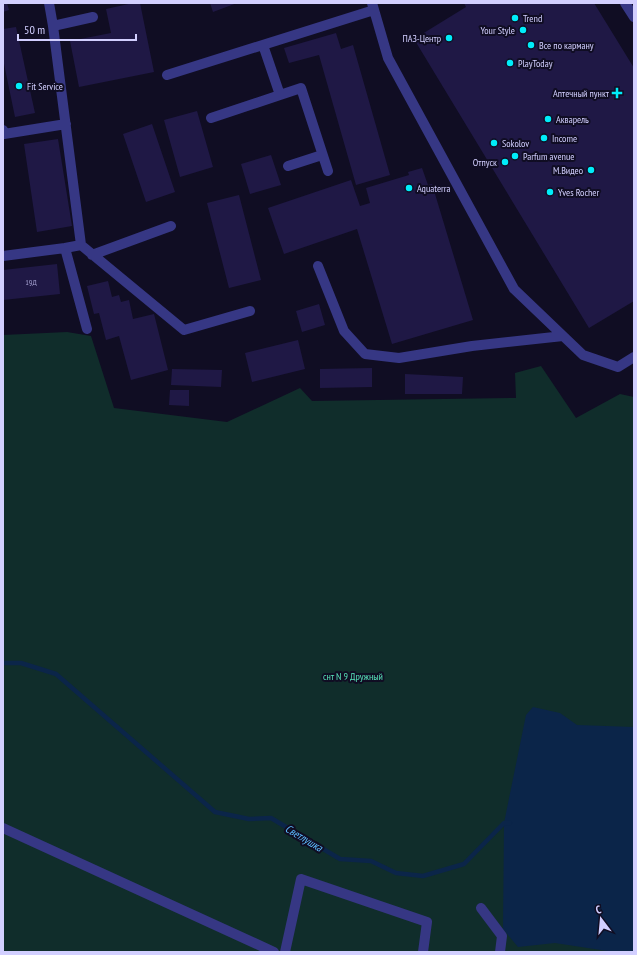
<svg xmlns="http://www.w3.org/2000/svg" width="637" height="955" font-family="'PT Sans Narrow',sans-serif">
<rect width="100%" height="100%" fill="#100d23"/>
<path fill="#102d2b" d="M67,332L91,336L114,408L227,422L300,388L312,401L516,398L515,373L541,366L576,418L620,394L634,397V952H3V335Z"/>
<path fill="#0b2549" d="M533,707L560,713L577,725L634,727V952H614L555,943L518,947L503,929L504,823L526,715Z"/>
<g fill="none" stroke-linecap="round" stroke-linejoin="round">
<path stroke="#0b2549" stroke-width="4.5" d="M3,663H21L56,674L215,812L249,819L271,818L340,859L371,861L396,873L423,876L464,864L504,823H510"/>
</g>
<path fill="#1f1845" d="M3,3H7L9,10L3,12Z
M133,3H140L154,72L79,87L70,41L111,33L106,9Z
M210,3H237L213,12Z
M464,3H594L634,68V301L589,328L414,39L466,7Z
M16,27L35,113L15,117L3,59V29Z
M336,33L341,49L353,45L390,175L356,185L319,55L289,63L284,48Z
M197,111L213,167L180,177L164,120Z
M152,124L175,192L146,202L123,134Z
M58,139L72,226L37,232L24,144Z
M271,155L281,185L250,194L241,164Z
M422,168L428,185L432,184L473,320L392,344L357,229L284,254L268,208L351,180L360,206L370,203L366,188L409,175L408,172Z
M239,195L261,280L229,288L207,203Z
M57,264L60,294L3,300V270Z
M108,281L112,297L119,295L121,302L129,300L133,319L154,314L168,370L131,380L119,336L106,340L99,313L94,314L87,286Z
M319,304L325,325L302,332L296,311Z
M298,340L305,369L252,382L245,353Z
M372,368V387L320,388V369Z
M172,369L222,370L221,387L171,385Z
M405,374L463,377L462,394H405Z
M170,390H189V406L169,405Z"/>
<g fill="none" stroke-linecap="round" stroke-linejoin="round">
<path stroke="#363784" stroke-width="10" d="M49,3L53,26L93,17
M372,3L388,58L514,289L583,355L618,367L634,357
M625,3L634,17
M53,26L81,245L184,330L250,311
M167,75L374,10
M280,95L301,88L328,171
M211,118L280,95L263,45
M3,130L4,134L66,124
M288,166L322,155
M81,245L65,248L87,329
M92,255L171,226
M3,256L65,248
M318,266L344,331L365,354L399,358L472,346L563,336
M3,828L274,952
M481,908L502,936L500,952
M285,952L301,879L427,922L423,952"/>
</g>
<g fill="#00edfa" stroke="#100d23" stroke-width="1.5">
<circle cx="515" cy="18" r="4"/>
<circle cx="523" cy="30" r="4"/>
<circle cx="449" cy="38" r="4"/>
<circle cx="531" cy="45" r="4"/>
<circle cx="510" cy="63" r="4"/>
<circle cx="19" cy="86" r="4"/>
<path d="M615 87h4v4h4v4h-4v4h-4v-4h-4v-4h4z"/>
<circle cx="548" cy="119" r="4"/>
<circle cx="544" cy="138" r="4"/>
<circle cx="494" cy="143" r="4"/>
<circle cx="515" cy="156" r="4"/>
<circle cx="505" cy="162" r="4"/>
<circle cx="591" cy="170" r="4"/>
<circle cx="409" cy="188" r="4"/>
<circle cx="550" cy="192" r="4"/>
</g>
<g text-anchor="middle" stroke-width="4" stroke-linejoin="round" paint-order="stroke">
<g font-size="8" fill="#a5a1d0">
<text x="31" y="285">19Д</text>
</g>
<g font-size="10" fill="#d2cfff" stroke="#100d23" text-anchor="start">
<text x="523" y="22">Trend</text>
<text x="515" y="34" text-anchor="end">Your Style</text>
<text x="441" y="42" text-anchor="end">ПАЗ-Центр</text>
<text x="539" y="49">Все по карману</text>
<text x="518" y="67">PlayToday</text>
<text x="27" y="90">Fit Service</text>
<text x="609" y="97" text-anchor="end">Аптечный пункт</text>
<text x="556" y="123">Акварель</text>
<text x="552" y="142">Income</text>
<text x="502" y="147">Sokolov</text>
<text x="523" y="160">Parfum avenue</text>
<text x="497" y="166" text-anchor="end">Отпуск</text>
<text x="583" y="174" text-anchor="end">М.Видео</text>
<text x="417" y="192">Aquaterra</text>
<text x="558" y="196">Yves Rocher</text>
</g>
<g font-size="10" fill="#57e3b9" stroke="#100d23">
<text x="353" y="680">снт N 9 Дружный</text>
</g>
<g font-size="11" font-style="italic" fill="#5dbcff" stroke="#100d23">
<text transform="translate(304 838) rotate(31)" y="4">Светлушка</text>
</g>
</g>
<rect width="637" height="955" fill="none" stroke="#d2cfff" stroke-width="8"/>
<g transform="translate(601 919) rotate(344)" stroke="#100d23" stroke-width="3" paint-order="stroke">
<path d="M0-3L7 15L0 10L-7 15Z" fill="#d2cfff"/>
<text y="-6" font-size="11" font-weight="bold" text-anchor="middle" fill="#d2cfff">С</text>
</g>
<path d="M18 34v6h118v-6" fill="none" stroke="#d2cfff" stroke-width="2"/>
<text x="24" y="34" font-size="12" fill="#d2cfff" stroke="#100d23" stroke-width="3" paint-order="stroke">50 m</text>
</svg>
